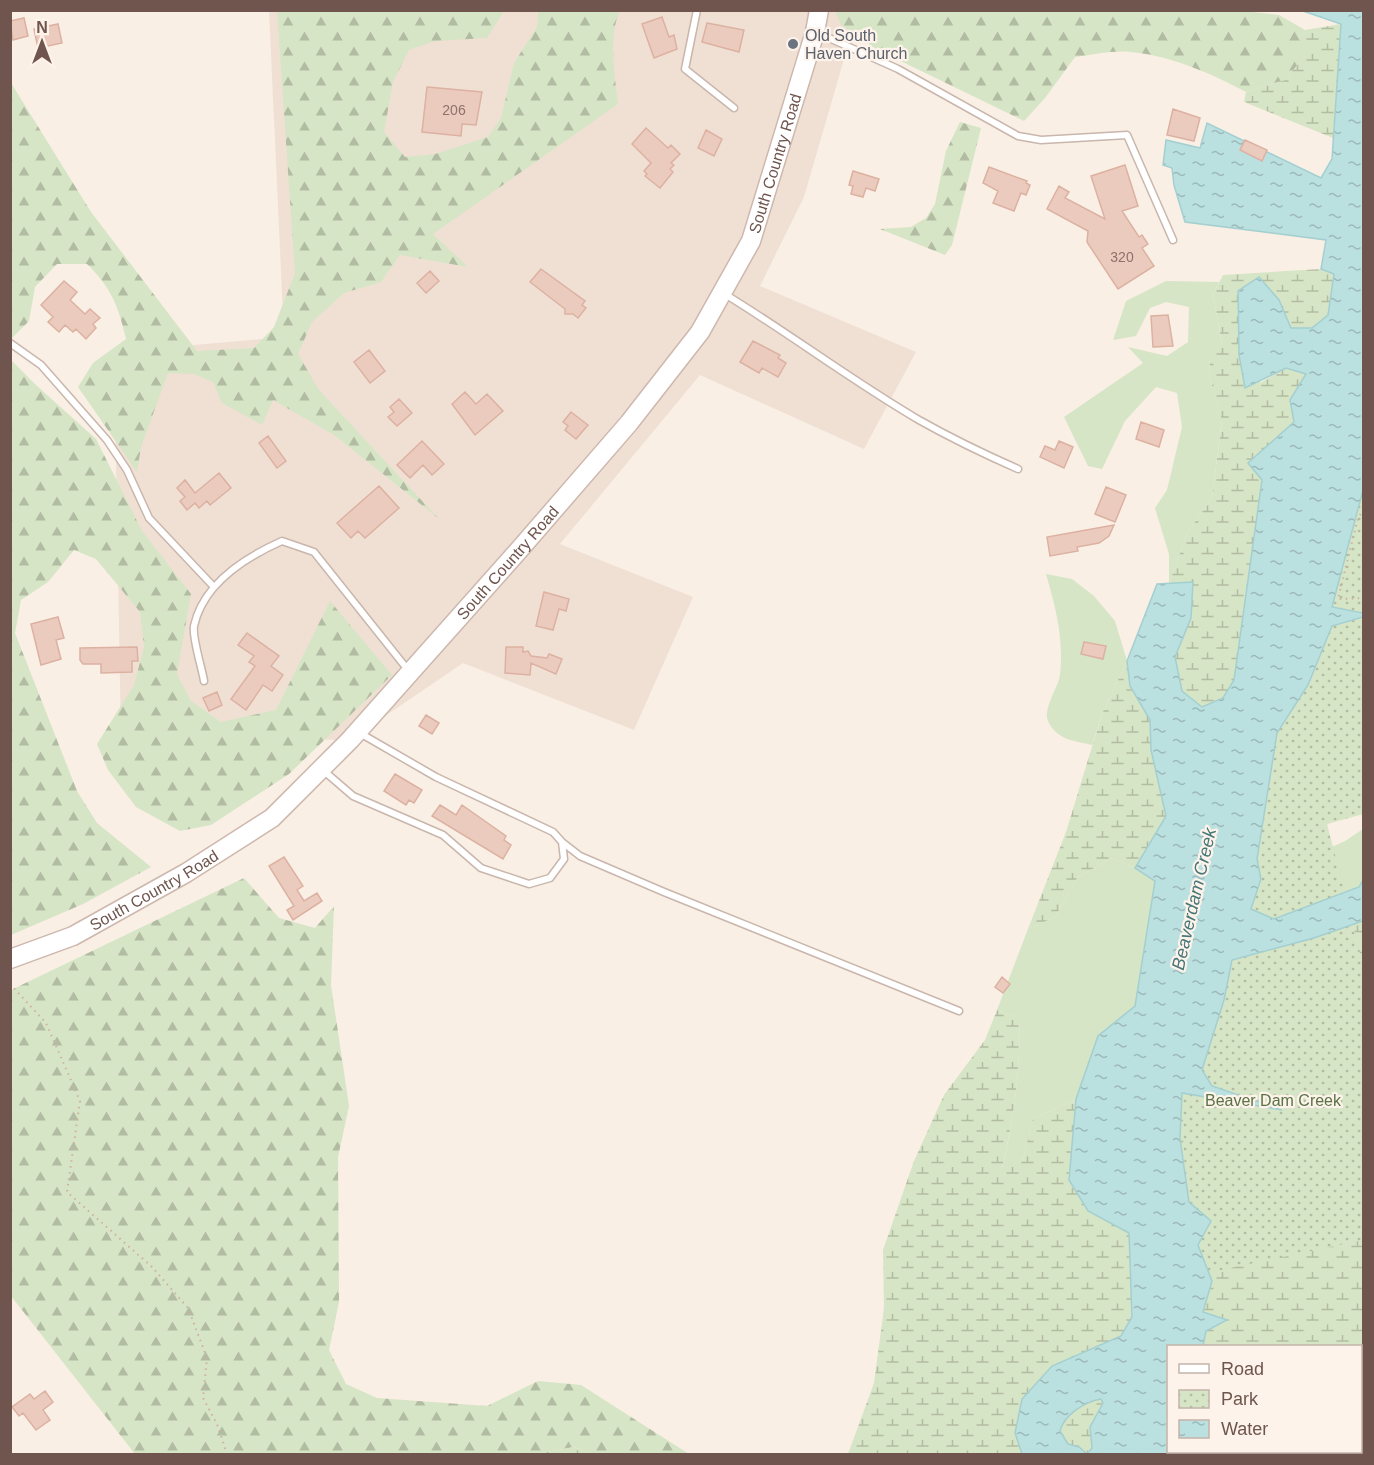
<svg xmlns="http://www.w3.org/2000/svg" width="1374" height="1465" font-family="Arial,sans-serif">
<defs>
<pattern id="forest-firs" width="22" height="20" patternUnits="userSpaceOnUse" patternTransform="scale(1.5)"><rect width="22" height="20" fill="#d6e5c5"/><path d="M5 1l3.5 6h-7zM16 11l3.5 6h-7z" fill="#b2bca2"/></pattern>
<pattern id="wetland-marsh" width="20" height="14" patternUnits="userSpaceOnUse" patternTransform="scale(1.5)"><rect width="20" height="14" fill="#d6e5c5"/><path d="M1 5h8M5 5V1M11 12h8M15 12V8" fill="none" stroke="#b2bca2"/></pattern>
<pattern id="park-dots" width="8" height="8" patternUnits="userSpaceOnUse" patternTransform="scale(1.5)"><rect width="8" height="8" fill="#d6e5c5"/><path d="M2 2h.1M6 6h.1" fill="none" stroke="#b2bca2" stroke-width="1.8" stroke-linecap="round"/></pattern>
<pattern id="water-ripples" width="26" height="14" patternUnits="userSpaceOnUse" patternTransform="scale(1.5)"><rect width="26" height="14" fill="#bbe0e0"/><path d="M2 4q2-2 4 0t4 0M15 11q2-2 4 0t4 0" fill="none" stroke="#9cb8b8"/></pattern>
</defs>
<rect width="100%" height="100%" fill="#f9efe4"/>
<path fill="#f0e0d4" d="M269,11H858L804,197L760,286L916,352L864,449L700,375L560,544L693,597L634,730L463,663L350,740L121,737L114,352L284,337Z"/>
<path fill="#d6e5c5" d="M1166,281L1219,282L1213,294L1222,345L1210,359L1209,375L1222,419L1212,498L1187,533L1169,584V554L1155,508L1167,490L1182,427L1177,393L1156,387L1125,421L1102,469L1088,466L1064,417L1143,363L1128,347L1167,356L1188,342L1189,307L1166,302L1150,308L1136,336L1113,340L1126,301Z
M1046,574L1072,579L1094,596L1115,621L1127,661L1102,714L1092,745C1075,741 1058,740 1049,723C1041,710 1058,689 1060,675C1064,640 1056,608 1046,574Z
M1363,829V880L1359,887L1274,919L1261,879L1345,841Z
M1111,858L1135,868L1155,881L1135,1006L1098,1036L1076,1099L1033,1119L1023,1159L1002,1169C1014,1118 1021,1070 1019,1018L997,1010L1028,929L1055,917L1077,878Z"/>
<path fill="url(#forest-firs)" d="M277,11H504L487,38L435,41L409,50L393,82L384,132L405,157L435,154L488,137L501,118L514,63L537,27L538,11H620C608,34 615,78 618,104L433,234L468,267L400,255L381,282L344,293L312,322L298,354L319,390L438,518L334,435L273,400L262,425L222,403L213,382L194,374L168,373L141,447L137,472L78,387L93,363L126,339C118,305 112,289 87,264H57L35,287L29,321L11,339V83L91,212L197,351L254,348L274,327L295,273Z
M835,11H1244L1279,15L1305,30V56L1285,80L1246,92C1210,73 1172,56 1131,52C1113,50 1092,55 1075,57L1045,98L1024,121L876,49L841,25Z
M960,122L981,128L952,245L945,255L880,229L911,227L926,218L935,204L946,151Z
M10,359L36,385L96,439L142,531L191,594L177,674L191,701L221,722L276,710L330,601L392,675L289,774L211,825L180,831L136,807L108,770L97,744L134,685L144,647L140,612L96,559L74,550L48,582L21,600L15,633L77,791L97,823L151,867L83,904L11,935Z
M244,878L279,918L315,928L334,906L331,985L349,1106L338,1157L339,1302L329,1350L346,1384L377,1398L487,1406L538,1381L581,1385L689,1454H593L574,1447L536,1454H135L11,1296V990Z"/>
<path fill="url(#wetland-marsh)" d="M1341,24L1333,138L1244,102L1246,92L1285,80L1305,56V30Z
M1321,269L1334,273L1328,315L1312,328H1291L1279,300L1260,383L1286,368L1306,374L1290,400L1295,422L1249,463L1262,480L1234,680L1223,698L1201,707L1182,691L1175,657L1191,618L1193,583L1169,584L1187,533L1212,498L1222,420L1209,375L1210,359L1222,344L1213,294L1223,275Z
M1127,661L1130,686L1150,720L1151,750L1166,816L1135,868L1111,858L1077,878L1055,917L1028,929L1066,832L1102,714Z
M1363,921V1454H1177L1178,1452H1360V1346H1203L1206,1331L1203,1313L1212,1281L1198,1245L1180,1138L1182,1092L1314,938Z
M997,1010L1019,1018C1021,1070 1014,1118 1002,1168L1023,1159L1033,1119L1076,1099L1069,1180L1088,1211L1129,1232L1132,1317L1121,1336L1052,1366L1015,1433L1022,1454H848L874,1383L884,1308L883,1250L914,1161L944,1095L985,1040Z
M1101,1399L1103,1402L1090,1426L1092,1448L1087,1454L1079,1447L1068,1444L1060,1431C1064,1415 1084,1402 1101,1399Z
M574,1447L593,1454H536Z"/>
<path fill="url(#park-dots)" d="M1363,465V814L1327,824L1363,964V1240L1188,1277L1181,1056L1264,730Z"/>
<path fill="url(#water-ripples)" stroke="#a3cfd1" stroke-width="1.5" fill-rule="evenodd" d="M1303,11H1363V490L1332,607L1363,613V617L1332,626L1308,685L1277,733L1257,859L1261,879L1251,909L1274,919L1359,887L1363,880V921L1314,938L1232,960L1224,1000L1202,1070L1212,1086L1282,1110L1182,1093L1180,1138L1189,1202L1211,1221L1198,1245L1212,1281L1203,1312L1227,1320L1206,1331L1203,1346H1168V1452H1178L1177,1454H1022L1015,1433L1022,1399L1052,1366L1121,1336L1132,1317L1129,1233L1088,1211L1069,1180L1076,1099L1098,1036L1135,1006L1155,881L1135,868L1166,816L1151,750L1150,720L1130,686L1127,661L1157,584L1193,582L1191,618L1175,657L1182,691L1202,707L1223,698L1234,680L1262,480L1248,463L1294,422L1290,400L1306,374L1286,368L1245,388L1239,355L1238,291L1259,277L1279,300L1291,328H1312L1328,315L1334,274L1321,269L1326,240L1185,222L1174,185L1172,168L1163,165L1166,140L1200,148L1207,123L1321,178L1332,159L1341,24ZM1101,1399L1103,1403L1090,1427L1092,1448L1087,1454L1079,1447L1068,1444L1060,1431C1064,1415 1084,1402 1101,1399Z"/>
<path fill="#eccbbf" stroke="#dcb1a1" stroke-width="1.5" d="M662,17L669,37L674,35L677,49L654,58L642,24Z
M24,18L28,36L13,40L10,21Z
M707,23L744,30L739,52L702,42Z
M58,24L62,43L38,48L34,29Z
M427,87L482,92L476,125L462,124L461,136L422,132Z
M1173,109L1200,118L1194,141L1167,135Z
M646,128L668,148L671,145L680,154L671,163L674,165L670,169L673,172L660,188L645,176L647,174L644,171L651,163L632,144Z
M706,130L722,139L714,156L698,148Z
M1245,140L1267,150L1262,161L1240,150Z
M1125,165L1138,206L1122,211L1139,237L1142,235L1148,244L1142,248L1154,266L1118,289L1087,242L1088,231L1047,209L1059,186L1069,192L1065,198L1105,219L1091,176Z
M989,167L1027,181L1026,183L1030,185L1026,195L1021,193L1014,211L993,203L998,191L983,183Z
M853,171L879,179L875,191L866,188L863,197L851,194L853,186L849,185Z
M541,269L585,301L582,305L586,308L578,318L573,314H565V309L530,282Z
M430,271L439,281L426,293L417,283Z
M64,281L77,292L70,300L85,314L90,309L100,318L93,324L96,328L86,339L76,329L73,332L65,325L59,332L48,322L53,317L41,305Z
M1168,315L1173,346L1153,347L1151,316Z
M753,341L780,355L778,358L786,363L778,377L762,368L759,373L740,362Z
M369,350L385,371L370,383L354,362Z
M465,392L476,404L487,394L503,411L475,435L452,404Z
M399,399L412,413L397,426L388,417L394,412L390,407Z
M571,412L588,425L576,439L565,430L568,426L563,422Z
M1141,422L1164,430L1159,447L1136,439Z
M268,436L286,461L277,468L259,443Z
M422,441L444,464L432,475L423,465L410,478L397,465Z
M1059,441L1073,447L1064,468L1040,457L1045,446L1055,450Z
M219,473L231,488L210,505L207,501L199,508L195,503L187,510L180,501L185,497L177,488L185,480L195,493Z
M379,486L399,508L365,538L358,531L351,538L337,523Z
M1106,487L1126,495L1115,522L1095,514Z
M1114,525L1109,536L1099,543L1077,547L1078,551L1050,556L1047,537Z
M544,592L569,599L566,611L559,609L553,630L536,626Z
M58,617L64,638L56,640L61,659L41,665L31,624Z
M247,633L279,656L271,666L283,675L272,691L263,685L246,710L231,699L255,666L249,662L254,656L238,645Z
M1084,642L1106,646L1103,659L1081,654Z
M137,647L138,661H132V672L101,673V664H83L80,660V648Z
M506,647H523V652L528,651L531,656L547,658L549,654L562,659L556,674L531,663L530,675L505,673Z
M217,692L222,705L209,711L203,698Z
M426,715L439,723L432,734L419,726Z
M395,774L422,790L414,803L409,800L406,805L384,791Z
M440,805L456,815L462,805L506,836L504,840L511,845L503,859L432,816Z
M284,857L303,886L297,890L304,901L317,893L322,901L293,920L287,910L294,906L269,866Z
M1002,977L1010,984L1003,993L995,987Z
M45,1391L53,1402L43,1410L50,1420L36,1430L23,1413L19,1416L12,1407L30,1394L34,1399Z"/>
<g fill="none" stroke-linecap="round" stroke-linejoin="round">
<defs>
<path id="service" d="M697,10L685,69L734,108
M818,33L898,69L1018,136L1041,140L1127,135L1173,240
M723,293C789,333 852,381 919,420C951,438 984,454 1018,469
M10,343L41,365L107,440L127,470L149,518L214,587
M204,681C202,668 192,638 194,626C203,584 246,557 282,541L314,552L408,670
M324,771L353,796L443,835L481,868L529,884L550,878L564,859L562,842L553,832L436,777L358,732
M562,842L580,856L664,892L959,1011"/>
<g id="secondary">
<path id="s1" d="M10,959L73,936L186,873L272,818L350,740L519,550L629,423L700,332L751,241L815,32L819,10"/>
</g>
</defs>
<use href="#service" stroke="#c9b6ac" stroke-width="9"/>
<use href="#secondary" stroke="#ceb7ad" stroke-width="21"/>
<path stroke="#d0afa3" stroke-width="2" stroke-dasharray="1.5 4.5" stroke-linecap="butt" d="M1364,509L1358,518L1338,599L1364,598
M10,984L46,1023L80,1101L67,1192L152,1267L188,1308L207,1358L203,1398L217,1424L227,1454"/>
<use href="#service" stroke="#fff" stroke-width="6"/>
<use href="#secondary" stroke="#fff" stroke-width="18"/>
</g>
<circle fill="#6b7280" stroke="#fdf3ea" stroke-width="2" cx="793" cy="44" r="6"/>
<g text-anchor="middle" stroke-width="4.5" stroke-linejoin="round" paint-order="stroke">
<g font-size="14" fill="#8e726a">
<text x="454" y="115">206</text>
<text x="1122" y="262">320</text>
</g>
<g font-size="16" fill="#5b616d" stroke="#fdf3ea" text-anchor="start">
<text x="805" y="41">Old South<tspan x="805" dy="18">Haven Church</tspan></text>
</g>
<g font-size="16" fill="#6f554d" stroke="#fdf3ea">
<text dy="6" stroke="none"><textPath href="#s1" startOffset="1132">South Country Road</textPath></text>
<text dy="6" stroke="none"><textPath href="#s1" startOffset="646">South Country Road</textPath></text>
<text dy="6" stroke="none"><textPath href="#s1" startOffset="160">South Country Road</textPath></text>
</g>
<g font-size="16" fill="#597346" stroke="#fdf3ea">
<text x="1273" y="1106">Beaver Dam Creek</text>
</g>
<g font-size="18" font-style="italic" fill="#467779" stroke="#fdf3ea">
<text transform="translate(1194 899) rotate(-77)" y="6">Beaverdam Creek</text>
</g>
</g>
<rect width="1374" height="1465" fill="none" stroke="#6f554d" stroke-width="24"/>
<rect x="1167" y="1345" width="195" height="108" fill="#fdf3ea" stroke="#c4b4ab" stroke-width="1.5"/>
<rect x="1179" y="1364" width="30" height="9" fill="#ffffff" stroke="#c4b4ab" stroke-width="1.5"/>
<text x="1221" y="1375" font-size="18" fill="#6f554d">Road</text>
<rect x="1179" y="1390" width="30" height="18" fill="url(#park-dots)" stroke="#c4b4ab" stroke-width="1.5"/>
<text x="1221" y="1405" font-size="18" fill="#6f554d">Park</text>
<rect x="1179" y="1420" width="30" height="18" fill="url(#water-ripples)" stroke="#c4b4ab" stroke-width="1.5"/>
<text x="1221" y="1435" font-size="18" fill="#6f554d">Water</text>
<g transform="translate(42 42)" stroke="#fdf3ea" stroke-width="4.5" paint-order="stroke">
<path d="M0-4.5L10 22L0 15L-10 22Z" fill="#6f554d"/>
<text y="-9" font-size="16" font-weight="bold" text-anchor="middle" fill="#6f554d">N</text>
</g>
</svg>
